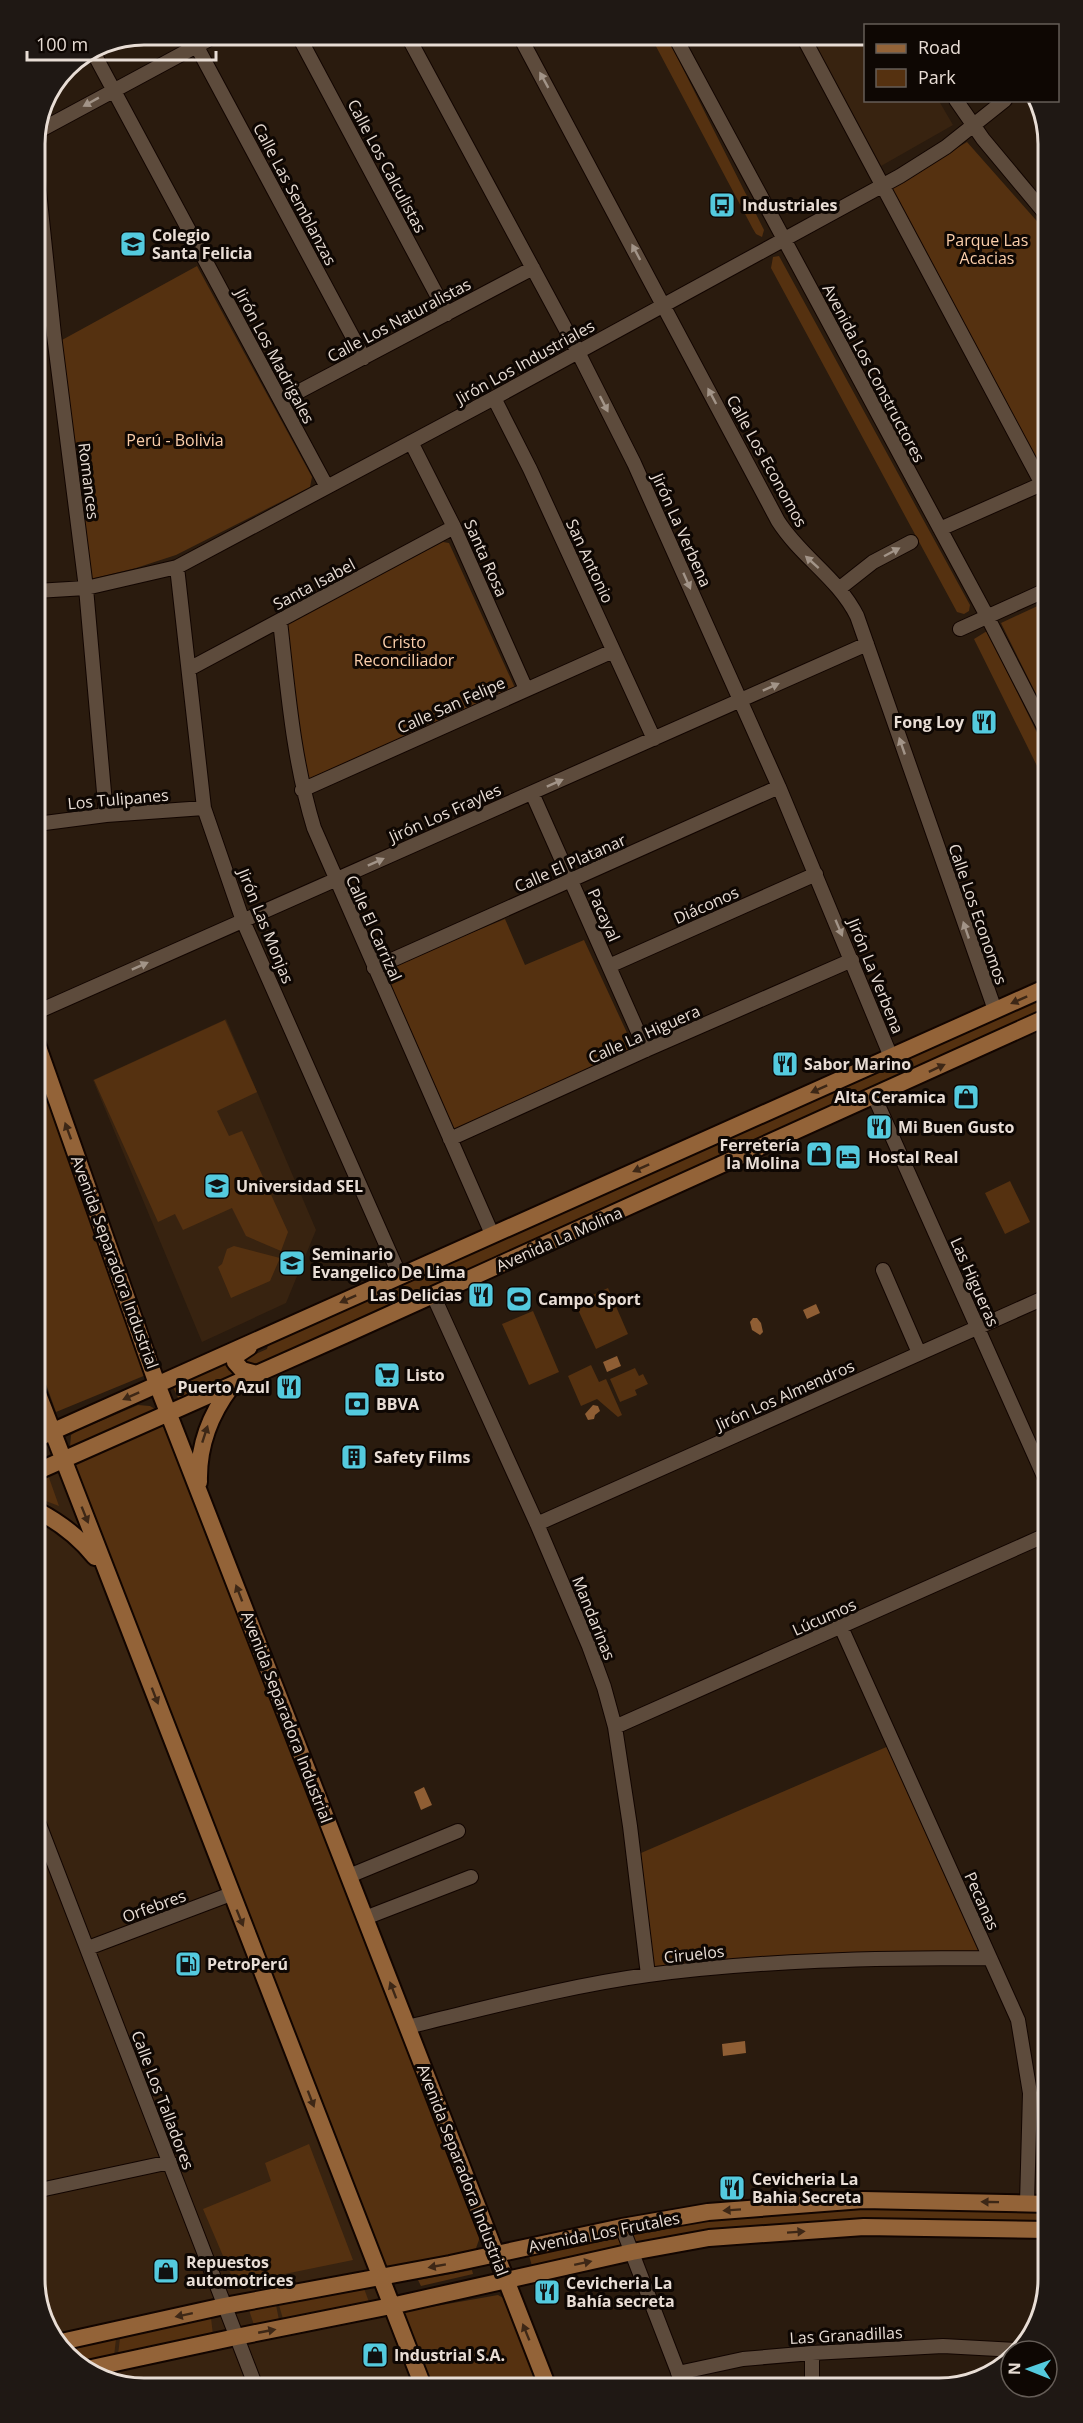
<svg xmlns="http://www.w3.org/2000/svg" width="1083" height="2423" font-family="'Open Sans',sans-serif">
<rect width="100%" height="100%" fill="#2a1b0e"/>
<path fill="#382310" d="M810,35H865L866,100L939,101L953,125L881,166Z
M226,1019L316,1230L286,1303L202,1342L93,1080Z
M38,1410L108,1602L415,2386L137,2388L78,2366L40,2314Z"/>
<path fill="#553110" d="M650,35H666L764,230L762,237L756,234L753,229Z
M967,142L1043,228L1044,475L890,188Z
M779,256L970,605L969,611L964,614L957,612L771,268L773,257Z
M197,266L312,477L310,487L176,555L136,568L91,579L87,578L62,340Z
M443,542L449,543L515,688L306,780L281,627Z
M1044,603V703L1041,704L1001,623Z
M987,631L1044,747V780L974,639Z
M505,919L525,965L584,940L634,1048L456,1130L451,1128L383,972L386,968Z
M1043,997L1045,1008L255,1365L244,1363V1359L267,1349L268,1345Z
M225,1020L257,1092L217,1111L229,1136L242,1131L288,1232L281,1251L246,1236L232,1208L183,1230L175,1214L158,1222L94,1080Z
M37,1071L146,1375L56,1412L38,1362Z
M1010,1181L1030,1222L1005,1234L985,1193Z
M234,1246L280,1258L270,1281L231,1298L218,1267L222,1264L227,1249Z
M608,1288L628,1334L596,1349L575,1303Z
M533,1311L559,1372L529,1385L502,1324Z
M226,1362L228,1370L237,1376L179,1400L173,1387Z
M591,1365L599,1382L606,1379L622,1415L618,1417L597,1399L581,1406L568,1376Z
M635,1368L639,1376L643,1374L648,1384L635,1390L637,1395L620,1402L610,1379Z
M138,1405L150,1406L155,1409L70,1447L71,1435L77,1431Z
M166,1421L480,2237L475,2251L393,2267L387,2266L383,2261L73,1464Z
M48,1475L59,1506L38,1498V1479Z
M891,1745L984,1953L654,1972L641,1853Z
M309,2144L353,2260L235,2284L203,2209L271,2181L265,2163Z
M867,2208L1048,2211V2224L709,2230L636,2242L632,2236L633,2232L708,2219Z
M617,2235L621,2246L532,2266L528,2252Z
M472,2270L473,2274L421,2286L418,2280Z
M363,2286L369,2302L283,2319L279,2305Z
M498,2295L505,2299L540,2386H432L402,2312Z
M276,2305L279,2320L254,2325L249,2310Z
M211,2318L213,2335L118,2355L120,2338Z
M116,2339L114,2356L77,2365L66,2350Z"/>
<path fill="#8f5e34" d="M816,1304L820,1313L807,1319L803,1310Z
M753,1318H757L761,1323L763,1332L760,1335L752,1330L750,1322Z
M617,1356L621,1366L607,1372L603,1362Z
M593,1405L598,1406L600,1411L595,1415L594,1419L588,1420L585,1414Z
M424,1787L432,1805L421,1810L414,1792Z
M745,2041L746,2053L723,2056L722,2044Z"/>
<g fill="none" stroke-linecap="round" stroke-linejoin="round">
<defs>
<path id="minor" d="M298,35L447,314
M407,35L578,352L634,463L779,787L891,1057
M519,35L778,521C801,557 838,578 857,616L995,1010
M674,35L987,616L1044,727
M802,35L1042,484
M196,45L364,358
M92,50L327,487
M956,100L983,139L1043,211
M37,132L217,35
M35,152L54,335L86,588L106,815
M494,398L530,469L654,739
M281,401L533,268
M411,442L454,527L526,689
M940,529L1044,483
M177,567L204,808L243,921L400,1276
M840,588L873,562L911,542
M36,591L86,588L177,567L494,398L900,176L946,147L1005,100
M280,621C288,691 293,759 314,828L492,1234
M960,629L1044,591
M189,669L454,527
M302,790L613,651
M532,793L646,1050
M37,824L106,815L204,808
M609,966L816,874
M374,968L779,787
M37,1012L867,644
M874,1096L1046,1481
M450,1139L646,1050L852,960
M883,1270L919,1353
M433,1295L537,1524L589,1646L604,1687L615,1727L630,1826L648,1975
M537,1524L1046,1297
M841,1627L1018,2020L1030,2093L1027,2203
M615,1727L1046,1535
M39,1824L256,2387
M349,1876L458,1831
M365,1918L471,1877
M88,1948L231,1894
M407,2027C487,2008 567,1986 648,1975C762,1960 876,1958 990,1958
M40,2190L170,2162
M622,2227L683,2385
M678,2373L743,2359L812,2353L943,2346L1016,2350
M812,2384V2353"/>
<path id="major" d="M37,1044L157,1384L547,2385
M249,1347L237,1355L235,1362L242,1370L257,1374
M38,1394L423,2386
M38,1438L1045,988
M38,1471L349,1333L1045,1018
M199,1482C198,1446 209,1416 231,1387
M38,1511C61,1523 79,1537 95,1557
M61,2342L224,2306L450,2264L622,2227L708,2212L863,2200L1048,2204
M87,2369L236,2337L391,2306L632,2252L709,2238L864,2227L1048,2230"/>
</defs>
<use href="#minor" stroke="#120500" stroke-width="16"/>
<use href="#major" stroke="#120500" stroke-width="20"/>
<use href="#minor" stroke="#5d4b3c" stroke-width="14"/>
<use href="#major" stroke="#936338" stroke-width="16"/>
</g>
<defs><path id="oneway-solid" d="M-6-.8H1V-3.2L6.5 0L1 3.2V.8H-6Z" transform="scale(1.5)"/></defs>
<g fill="#a29488">
<use href="#oneway-solid" transform="translate(544 80) rotate(-119)"/>
<use href="#oneway-solid" transform="translate(91 102) rotate(151)"/>
<use href="#oneway-solid" transform="translate(636 252) rotate(-118)"/>
<use href="#oneway-solid" transform="translate(712 396) rotate(-118)"/>
<use href="#oneway-solid" transform="translate(604 404) rotate(63)"/>
<use href="#oneway-solid" transform="translate(892 552) rotate(-28)"/>
<use href="#oneway-solid" transform="translate(812 562) rotate(-138)"/>
<use href="#oneway-solid" transform="translate(687 581) rotate(66)"/>
<use href="#oneway-solid" transform="translate(771 687) rotate(-24)"/>
<use href="#oneway-solid" transform="translate(902 746) rotate(-109)"/>
<use href="#oneway-solid" transform="translate(555 783) rotate(-24)"/>
<use href="#oneway-solid" transform="translate(376 862) rotate(-24)"/>
<use href="#oneway-solid" transform="translate(839 928) rotate(67)"/>
<use href="#oneway-solid" transform="translate(966 930) rotate(-109)"/>
<use href="#oneway-solid" transform="translate(140 966) rotate(-24)"/>
</g>
<g fill="#3d2716">
<use href="#oneway-solid" transform="translate(1019 1000) rotate(156)"/>
<use href="#oneway-solid" transform="translate(937 1068) rotate(-25)"/>
<use href="#oneway-solid" transform="translate(819 1089) rotate(156)"/>
<use href="#oneway-solid" transform="translate(68 1131) rotate(-110)"/>
<use href="#oneway-solid" transform="translate(641 1168) rotate(156)"/>
<use href="#oneway-solid" transform="translate(348 1299) rotate(156)"/>
<use href="#oneway-solid" transform="translate(131 1396) rotate(156)"/>
<use href="#oneway-solid" transform="translate(205 1434) rotate(-72)"/>
<use href="#oneway-solid" transform="translate(85 1515) rotate(68)"/>
<use href="#oneway-solid" transform="translate(239 1593) rotate(-111)"/>
<use href="#oneway-solid" transform="translate(155 1696) rotate(69)"/>
<use href="#oneway-solid" transform="translate(240 1918) rotate(68)"/>
<use href="#oneway-solid" transform="translate(393 1990) rotate(-111)"/>
<use href="#oneway-solid" transform="translate(311 2099) rotate(69)"/>
<use href="#oneway-solid" transform="translate(990 2202) rotate(-179)"/>
<use href="#oneway-solid" transform="translate(732 2210) rotate(176)"/>
<use href="#oneway-solid" transform="translate(796 2232) rotate(-4)"/>
<use href="#oneway-solid" transform="translate(583 2263) rotate(-12)"/>
<use href="#oneway-solid" transform="translate(437 2266) rotate(170)"/>
<use href="#oneway-solid" transform="translate(184 2315) rotate(168)"/>
<use href="#oneway-solid" transform="translate(267 2331) rotate(-11)"/>
<use href="#oneway-solid" transform="translate(526 2332) rotate(-112)"/>
</g>
<defs>
<symbol id="bus-square" viewBox="-11 -11 22 22"><rect x="-9" y="-9" width="18" height="18" rx="4" fill="#54cade" stroke="#0e0703"/><path d="M-5-6H5V4H4V6H2V4H-2V6H-4V4H-5ZM-3.5-4V0h7V-4ZM-3.5 1.2v1.5H-2V1.2ZM2 1.2v1.5H3.5V1.2Z" fill="#111"/></symbol>
<symbol id="school-square" viewBox="-11 -11 22 22"><rect x="-9" y="-9" width="18" height="18" rx="4" fill="#54cade" stroke="#0e0703"/><path d="M0-5L7-2L0 1L-7-2ZM-4 1L0 2.5L4 1V4Q0 6-4 4Z" fill="#111"/></symbol>
<symbol id="restaurant-square" viewBox="-11 -11 22 22"><rect x="-9" y="-9" width="18" height="18" rx="4" fill="#54cade" stroke="#0e0703"/><path d="M-5-6h1v4h1v-4h1v4h1v-4h1v5L-1.5 .5V6h-2V.5L-5-1ZM5-6V6H3V1.5H1.5Q1.5-4 5-6Z" fill="#111"/></symbol>
<symbol id="shop-square" viewBox="-11 -11 22 22"><rect x="-9" y="-9" width="18" height="18" rx="4" fill="#54cade" stroke="#0e0703"/><path d="M-5-2.5h2.3a2.7 3.5 0 0 1 5.4 0H5L5.5 6h-11ZM-1.5-2.5h3a1.5 2.3 0 0 0-3 0Z" fill="#111"/></symbol>
<symbol id="hotel-square" viewBox="-11 -11 22 22"><rect x="-9" y="-9" width="18" height="18" rx="4" fill="#54cade" stroke="#0e0703"/><path d="M-6-4.5h1.5V1H6V5H4.5V3h-9V5H-6ZM-4 0a1.8 1.8 0 1 1 3.6 0ZM.5 0V-2.5h3Q6-2.5 6 0Z" fill="#111"/></symbol>
<symbol id="university-square" viewBox="-11 -11 22 22"><rect x="-9" y="-9" width="18" height="18" rx="4" fill="#54cade" stroke="#0e0703"/><path d="M0-5L7-2L0 1L-7-2ZM-4 1L0 2.5L4 1V4Q0 6-4 4Z" fill="#111"/></symbol>
<symbol id="stadium-square" viewBox="-11 -11 22 22"><rect x="-9" y="-9" width="18" height="18" rx="4" fill="#54cade" stroke="#0e0703"/><path d="M0-5a6.5 5 0 1 0 0 10a6.5 5 0 1 0 0-10ZM-3.5-1.8h7v3.6h-7Z" fill="#111"/></symbol>
<symbol id="supermarket-square" viewBox="-11 -11 22 22"><rect x="-9" y="-9" width="18" height="18" rx="4" fill="#54cade" stroke="#0e0703"/><path d="M-6-5.5h2.5l.6 2H6L4.5 2H-2.5L-4.4-4H-6ZM-1.5 3.2a1.3 1.3 0 1 0 .1 0ZM3 3.2a1.3 1.3 0 1 0 .1 0Z" fill="#111"/></symbol>
<symbol id="bank-square" viewBox="-11 -11 22 22"><rect x="-9" y="-9" width="18" height="18" rx="4" fill="#54cade" stroke="#0e0703"/><path d="M-6-4H6V4H-6ZM0-2.3a2.3 2.3 0 1 0 0 4.6a2.3 2.3 0 1 0 0-4.6Z" fill="#111"/></symbol>
<symbol id="building-square" viewBox="-11 -11 22 22"><rect x="-9" y="-9" width="18" height="18" rx="4" fill="#54cade" stroke="#0e0703"/><path d="M-4-6H4V6H1V3H-1V6H-4ZM-2.5-4.3h1.7v1.8h-1.7ZM.8-4.3h1.7v1.8H.8ZM-2.5-1h1.7V.8h-1.7ZM.8-1h1.7V.8H.8Z" fill="#111"/></symbol>
<symbol id="fuel-square" viewBox="-11 -11 22 22"><rect x="-9" y="-9" width="18" height="18" rx="4" fill="#54cade" stroke="#0e0703"/><path d="M-5.5-6h7V0h2V4h1.3V-2.5L3-4.5l.8-.8L6-3V5H2.5V1h-1V6h-7ZM-4.2-4.7v3.2H.2V-4.7Z" fill="#111"/></symbol>
</defs>
<g fill-rule="evenodd">
<use href="#bus-square" x="707" y="190" width="30" height="30"/>
<use href="#school-square" x="118" y="229" width="30" height="30"/>
<use href="#restaurant-square" x="969" y="707" width="30" height="30"/>
<use href="#restaurant-square" x="770" y="1049" width="30" height="30"/>
<use href="#shop-square" x="951" y="1082" width="30" height="30"/>
<use href="#restaurant-square" x="864" y="1112" width="30" height="30"/>
<use href="#shop-square" x="804" y="1139" width="30" height="30"/>
<use href="#hotel-square" x="833" y="1142" width="30" height="30"/>
<use href="#university-square" x="202" y="1171" width="30" height="30"/>
<use href="#school-square" x="277" y="1248" width="30" height="30"/>
<use href="#restaurant-square" x="466" y="1280" width="30" height="30"/>
<use href="#stadium-square" x="504" y="1284" width="30" height="30"/>
<use href="#supermarket-square" x="372" y="1360" width="30" height="30"/>
<use href="#restaurant-square" x="274" y="1372" width="30" height="30"/>
<use href="#bank-square" x="342" y="1389" width="30" height="30"/>
<use href="#building-square" x="339" y="1442" width="30" height="30"/>
<use href="#fuel-square" x="173" y="1949" width="30" height="30"/>
<use href="#restaurant-square" x="717" y="2173" width="30" height="30"/>
<use href="#shop-square" x="151" y="2256" width="30" height="30"/>
<use href="#restaurant-square" x="532" y="2277" width="30" height="30"/>
<use href="#shop-square" x="360" y="2340" width="30" height="30"/>
</g>
<g text-anchor="middle" stroke-width="6" stroke-linejoin="round" paint-order="stroke">
<g font-size="16" fill="#e8ddd5" stroke="#0e0703">
<text transform="translate(387 166) rotate(62)" y="6">Calle Los Calculistas</text>
<text transform="translate(295 194) rotate(62)" y="6">Calle Las Semblanzas</text>
<text transform="translate(399 320) rotate(-28)" y="6">Calle Los Naturalistas</text>
<text transform="translate(275 356) rotate(62)" y="6">Jirón Los Madrigales</text>
<text transform="translate(525 362) rotate(-29)" y="6">Jirón Los Industriales</text>
<text transform="translate(874 373) rotate(62)" y="6">Avenida Los Constructores</text>
<text transform="translate(767 461) rotate(61)" y="6">Calle Los Economos</text>
<text transform="translate(89 481) rotate(83)" y="6">Romances</text>
<text transform="translate(682 530) rotate(66)" y="6">Jirón La Verbena</text>
<text transform="translate(486 558) rotate(66)" y="6">Santa Rosa</text>
<text transform="translate(590 561) rotate(65)" y="6">San Antonio</text>
<text transform="translate(314 584) rotate(-28)" y="6">Santa Isabel</text>
<text transform="translate(451 705) rotate(-24)" y="6">Calle San Felipe</text>
<text transform="translate(118 799) rotate(-5)" y="6">Los Tulipanes</text>
<text transform="translate(445 813) rotate(-24)" y="6">Jirón Los Frayles</text>
<text transform="translate(570 863) rotate(-24)" y="6">Calle El Platanar</text>
<text transform="translate(706 905) rotate(-24)" y="6">Diáconos</text>
<text transform="translate(978 914) rotate(71)" y="6">Calle Los Economos</text>
<text transform="translate(604 915) rotate(66)" y="6">Pacayal</text>
<text transform="translate(266 926) rotate(68)" y="6">Jirón Las Monjas</text>
<text transform="translate(374 928) rotate(66)" y="6">Calle El Carrizal</text>
<text transform="translate(876 976) rotate(68)" y="6">Jirón La Verbena</text>
<text transform="translate(644 1034) rotate(-24)" y="6">Calle La Higuera</text>
<text transform="translate(559 1239) rotate(-24)" y="6">Avenida La Molina</text>
<text transform="translate(115 1262) rotate(70)" y="6">Avenida Separadora Industrial</text>
<text transform="translate(975 1282) rotate(66)" y="6">Las Higueras</text>
<text transform="translate(785 1395) rotate(-24)" y="6">Jirón Los Almendros</text>
<text transform="translate(824 1617) rotate(-24)" y="6">Lúcumos</text>
<text transform="translate(594 1618) rotate(68)" y="6">Mandarinas</text>
<text transform="translate(287 1717) rotate(69)" y="6">Avenida Separadora Industrial</text>
<text transform="translate(982 1901) rotate(66)" y="6">Pecanas</text>
<text transform="translate(154 1906) rotate(-20)" y="6">Orfebres</text>
<text transform="translate(694 1954) rotate(-6)" y="6">Ciruelos</text>
<text transform="translate(163 2100) rotate(69)" y="6">Calle Los Talladores</text>
<text transform="translate(463 2170) rotate(69)" y="6">Avenida Separadora Industrial</text>
<text transform="translate(604 2232) rotate(-11)" y="6">Avenida Los Frutales</text>
<text transform="translate(846 2335) rotate(-3)" y="6">Las Granadillas</text>
</g>
<g font-size="16" font-weight="bold" fill="#e8ddd5" stroke="#0e0703" text-anchor="start">
<text x="742" y="211">Industriales</text>
<text x="152" y="241">Colegio<tspan x="152" dy="18">Santa Felicia</tspan></text>
<text x="964" y="728" text-anchor="end">Fong Loy</text>
<text x="804" y="1070">Sabor Marino</text>
<text x="946" y="1103" text-anchor="end">Alta Ceramica</text>
<text x="898" y="1133">Mi Buen Gusto</text>
<text x="800" y="1151" text-anchor="end">Ferretería<tspan x="800" dy="18">la Molina</tspan></text>
<text x="868" y="1163">Hostal Real</text>
<text x="236" y="1192">Universidad SEL</text>
<text x="312" y="1260">Seminario<tspan x="312" dy="18">Evangelico De Lima</tspan></text>
<text x="462" y="1301" text-anchor="end">Las Delicias</text>
<text x="538" y="1305">Campo Sport</text>
<text x="406" y="1381">Listo</text>
<text x="270" y="1393" text-anchor="end">Puerto Azul</text>
<text x="376" y="1410">BBVA</text>
<text x="374" y="1463">Safety Films</text>
<text x="207" y="1970">PetroPerú</text>
<text x="752" y="2185">Cevicheria La<tspan x="752" dy="18">Bahia Secreta</tspan></text>
<text x="186" y="2268">Repuestos<tspan x="186" dy="18">automotrices</tspan></text>
<text x="566" y="2289">Cevicheria La<tspan x="566" dy="18">Bahía secreta</tspan></text>
<text x="394" y="2361">Industrial S.A.</text>
</g>
<g font-size="16" fill="#fccfab" stroke="#0e0703">
<text x="987" y="246">Parque Las<tspan x="987" dy="18">Acacias</tspan></text>
<text x="175" y="446">Perú - Bolivia</text>
<text x="404" y="648">Cristo<tspan x="404" dy="18">Reconciliador</tspan></text>
</g>
</g>
<path d="M0 0H1083V2423H0ZM144 45H939A99 99 0 0 1 1038 144V2279A99 99 0 0 1 939 2378H144A99 99 0 0 1 45 2279V144A99 99 0 0 1 144 45Z" fill="#1f1814" fill-rule="evenodd"/>
<path fill="none" stroke="#e8ddd5" stroke-width="3" d="M144 45H939A99 99 0 0 1 1038 144V2279A99 99 0 0 1 939 2378H144A99 99 0 0 1 45 2279V144A99 99 0 0 1 144 45Z"/>
<rect x="864" y="24" width="195" height="78" fill="#0e0703" stroke="#655d57" stroke-width="1.5"/>
<rect x="876" y="44" width="30" height="9" fill="#936338" stroke="#655d57" stroke-width="1.5"/>
<text x="918" y="54" font-size="18" fill="#e8ddd5">Road</text>
<rect x="876" y="69" width="30" height="18" fill="#553110" stroke="#655d57" stroke-width="1.5"/>
<text x="918" y="84" font-size="18" fill="#e8ddd5">Park</text>
<g transform="translate(1029 2369) rotate(271)"><circle r="28" fill="#0e0703" stroke="#655d57" stroke-width="1.5"/>
<path d="M0-4.5L10 22L0 15L-10 22Z" fill="#54cade"/>
<text y="-9" font-size="16" font-weight="bold" text-anchor="middle" fill="#e8ddd5">N</text>
</g>
<path d="M27 51v9h189v-9" fill="none" stroke="#e8ddd5" stroke-width="3"/>
<text x="36" y="51" font-size="18" fill="#e8ddd5" stroke="#0e0703" stroke-width="4.5" paint-order="stroke">100 m</text>
</svg>
